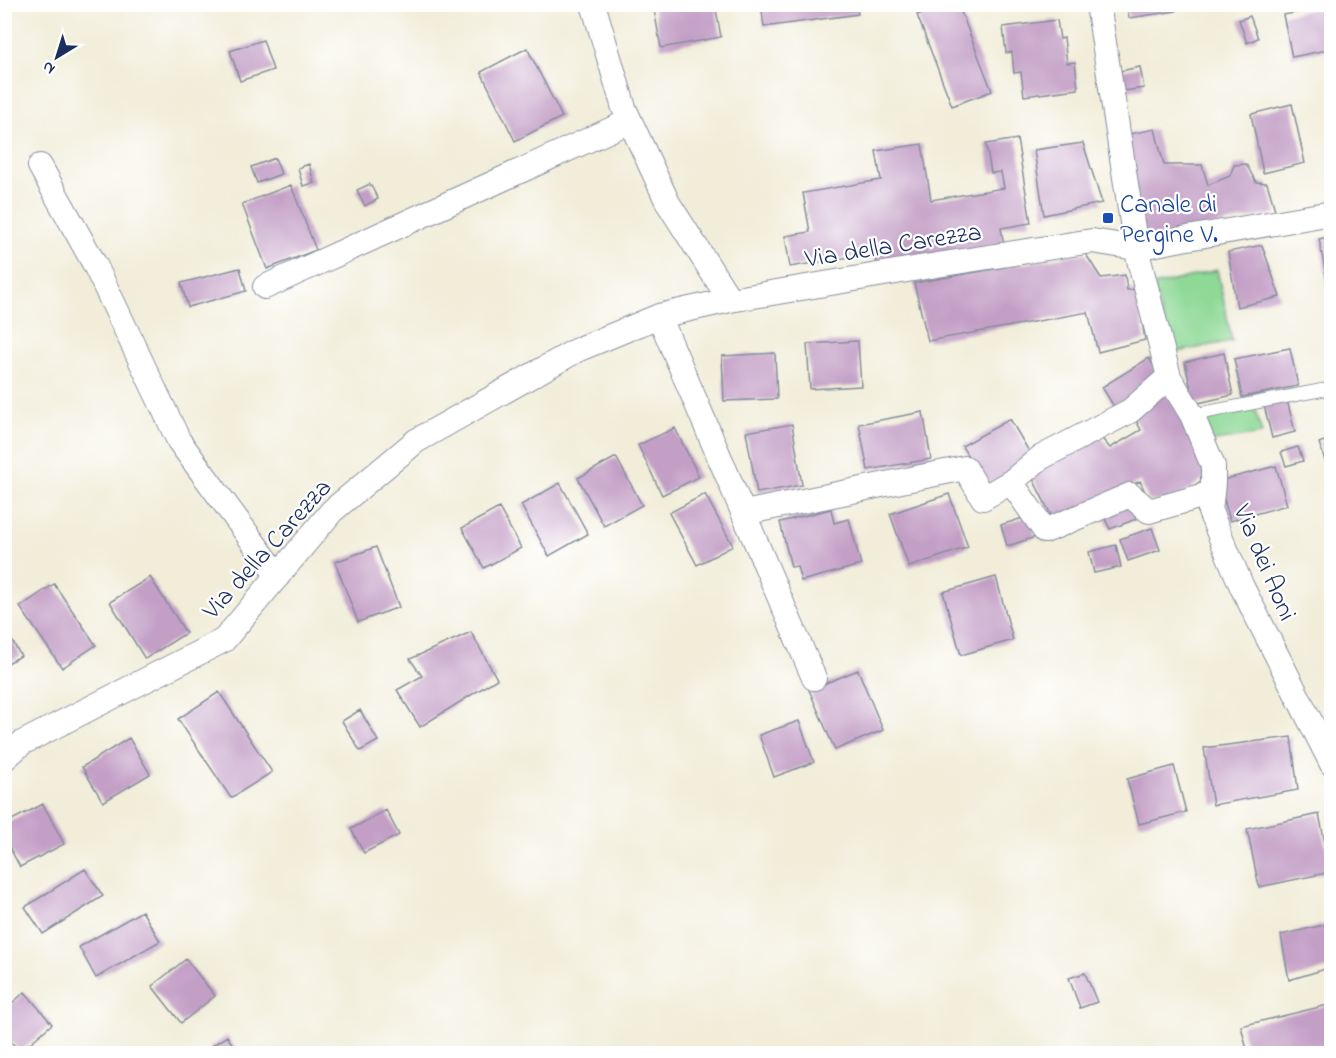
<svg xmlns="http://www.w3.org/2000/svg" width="1336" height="1058" font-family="'Indie Flower',sans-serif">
<rect width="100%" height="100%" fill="#fff"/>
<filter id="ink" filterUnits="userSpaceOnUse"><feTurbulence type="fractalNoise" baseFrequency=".0167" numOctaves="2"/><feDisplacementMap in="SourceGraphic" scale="12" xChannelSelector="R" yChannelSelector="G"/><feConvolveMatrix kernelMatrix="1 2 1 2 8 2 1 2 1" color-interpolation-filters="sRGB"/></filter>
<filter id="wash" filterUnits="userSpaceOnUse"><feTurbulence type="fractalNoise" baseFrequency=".008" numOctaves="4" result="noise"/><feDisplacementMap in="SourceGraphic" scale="24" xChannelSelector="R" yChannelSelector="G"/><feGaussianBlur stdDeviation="1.35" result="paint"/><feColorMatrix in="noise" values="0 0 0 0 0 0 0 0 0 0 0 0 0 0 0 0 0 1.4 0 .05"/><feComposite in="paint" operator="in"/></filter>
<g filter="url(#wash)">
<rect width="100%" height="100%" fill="#f1edd9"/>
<path fill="#8ed996" stroke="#54847a" stroke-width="1.5" d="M1217,270L1232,341L1173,353L1153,286Z
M1254,406L1262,434L1209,442L1202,415Z"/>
<g id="blocks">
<path fill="#c39fc6" d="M653,4H715L721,37L661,48Z
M761,4H856L858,14L764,27Z
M945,4H958L992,91L952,106L917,15Z
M1127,4H1175L1176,11L1129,18Z
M1327,7L1332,29V49L1292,57L1283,15Z
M1250,16L1258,38L1247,43L1239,20Z
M1057,20L1060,39L1064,38L1067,63L1075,62L1078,89L1024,96L1021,72L1014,73L1012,52L1006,53L1003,27Z
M263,40L273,70L240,81L230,51Z
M527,48L562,117L515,141L481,72Z
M1140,67L1144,88L1124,91L1120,71Z
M1292,104L1305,163L1263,173L1251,114Z
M1155,129L1164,165H1202L1208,185L1230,176L1234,165L1246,164L1256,182L1267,183L1276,213L1139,240L1124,135Z
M1017,139L1031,223L1001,228L1004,247L877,267L874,253L790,267L785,236L810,232L803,193L881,180L876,151L922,144L931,200L1004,188L1001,172L991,173L986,144Z
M1083,143L1102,203L1044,215L1034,150Z
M275,158L281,174L257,183L251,167Z
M309,164L314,183L303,186L298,168Z
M370,184L378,199L365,206L357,190Z
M291,185L316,250L267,269L242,204Z
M1332,236V286L1327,281L1319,239Z
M1262,245L1280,297L1237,307L1228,252Z
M1085,253L1101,278L1125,275L1127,290L1137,289L1145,340L1098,352L1088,312L928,341L914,283Z
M240,268L246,291L188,307L181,283Z
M858,341L861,386L810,389L807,344Z
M1290,348L1298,386L1242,397L1234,359Z
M775,353L777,399L724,401L722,356Z
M1224,353L1233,395L1194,404L1185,362Z
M1149,358L1163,382L1116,410L1102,387Z
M1165,389L1210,467L1206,477L1172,502L1149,501L1140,481L1056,525L1029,471L1098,434L1110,448L1141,430L1133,415Z
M1287,400L1295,432L1272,438L1264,405Z
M923,412L931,459L868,470L859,424Z
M1010,419L1034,460L986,488L962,446Z
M792,424L802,485L757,493L746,432Z
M675,428L699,477L662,495L638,445Z
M1332,438V478H1331L1319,443Z
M1298,447L1303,461L1286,466L1281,452Z
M616,457L642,505L604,526L578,478Z
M1276,466L1287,505L1230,521L1219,481Z
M560,483L588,534L549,556L521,505Z
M705,494L733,546L697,565L669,513Z
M949,494L968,547L909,567L890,514Z
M1129,504L1136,519L1110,529L1103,515Z
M499,508L521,548L484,568L462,528Z
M831,509L834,523L849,519L861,565L801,581L797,566L791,567L780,522Z
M1029,516L1036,537L1007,546L1001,525Z
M1152,528L1160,550L1128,561L1120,539Z
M1116,545L1121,567L1094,573L1089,552Z
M376,547L399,607L358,622L335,562Z
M150,577L186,633L145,659L110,602Z
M996,577L1013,640L961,655L943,592Z
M54,584L96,645L62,668L20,607Z
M4,627L21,656L4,665Z
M471,632L497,679L420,727L397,690L422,676L410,659Z
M858,670L883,730L835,750L809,690Z
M219,692L272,772L231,798L178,719Z
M360,710L378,741L360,751L342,721Z
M799,721L814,762L774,777L759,735Z
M1291,737L1298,790L1213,805L1204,748Z
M129,738L150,774L103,802L82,767Z
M1174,766L1186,812L1139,824L1127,779Z
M43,804L64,844L20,867L4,837V824Z
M386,810L399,835L364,853L351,829Z
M1319,814L1331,872L1259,887L1247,829Z
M85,869L103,896L43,934L25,907Z
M142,911L160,941L96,978L79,947Z
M1332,923V967L1289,980L1281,935Z
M186,959L215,996L181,1023L152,986Z
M1085,973L1097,1002L1080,1008L1069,978Z
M25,992L52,1024L20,1052L4,1034V1010Z
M1332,1004V1043L1290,1054H1248L1241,1026Z
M227,1036L237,1051L234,1054H215L210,1047Z"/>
</g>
</g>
<g filter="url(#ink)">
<use href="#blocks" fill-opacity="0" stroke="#868e9c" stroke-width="1.5"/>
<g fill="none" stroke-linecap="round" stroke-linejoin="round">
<defs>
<path id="service" d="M1192,415L1332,388"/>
<path id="minor" d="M593,4L624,108L668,203L730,300
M1098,4L1136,248L1169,377L1192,415L1213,466V483L1210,512L1242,587L1332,764
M40,166L95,265L179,441L278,576
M265,287L630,121
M659,316L814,678
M1011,482L1040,458L1130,411L1169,377
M744,513L965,468L983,498L1011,482L1045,531L1130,495L1149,511L1212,493
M4,759L22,743L224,640L332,511L416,441L577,350L659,316L730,300L937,265L1092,241L1136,248L1182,239L1332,213"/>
</defs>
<use href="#service" stroke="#868e9c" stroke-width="14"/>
<use href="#minor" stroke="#868e9c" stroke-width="26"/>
<use href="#service" stroke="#fff" stroke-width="12"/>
<use href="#minor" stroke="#fff" stroke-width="24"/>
</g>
</g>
<rect fill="#1a4fb4" stroke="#fff" stroke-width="2" x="1102" y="212" width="12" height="12" rx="3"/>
<g text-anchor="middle" stroke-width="4.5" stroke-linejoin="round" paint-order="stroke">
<g font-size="26" fill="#164399" stroke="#fff" text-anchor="start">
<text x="1120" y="212">Canale di<tspan x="1120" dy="30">Pergine V.</tspan></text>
</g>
<g font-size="26" fill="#1b2f5e" stroke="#fff">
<text transform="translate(893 244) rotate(-9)" y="9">Via della Carezza</text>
<text transform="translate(266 548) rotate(-48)" y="9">Via della Carezza</text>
<text transform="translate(1266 562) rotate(67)" y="9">Via dei Aoni</text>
</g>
</g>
<rect width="1336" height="1058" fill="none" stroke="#fff" stroke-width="24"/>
<g transform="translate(57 57) rotate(218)" stroke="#ffffff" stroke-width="4.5" paint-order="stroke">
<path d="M0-4.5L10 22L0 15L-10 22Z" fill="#1b2f5e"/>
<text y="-9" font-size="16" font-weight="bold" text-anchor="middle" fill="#1b2f5e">N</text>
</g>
</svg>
